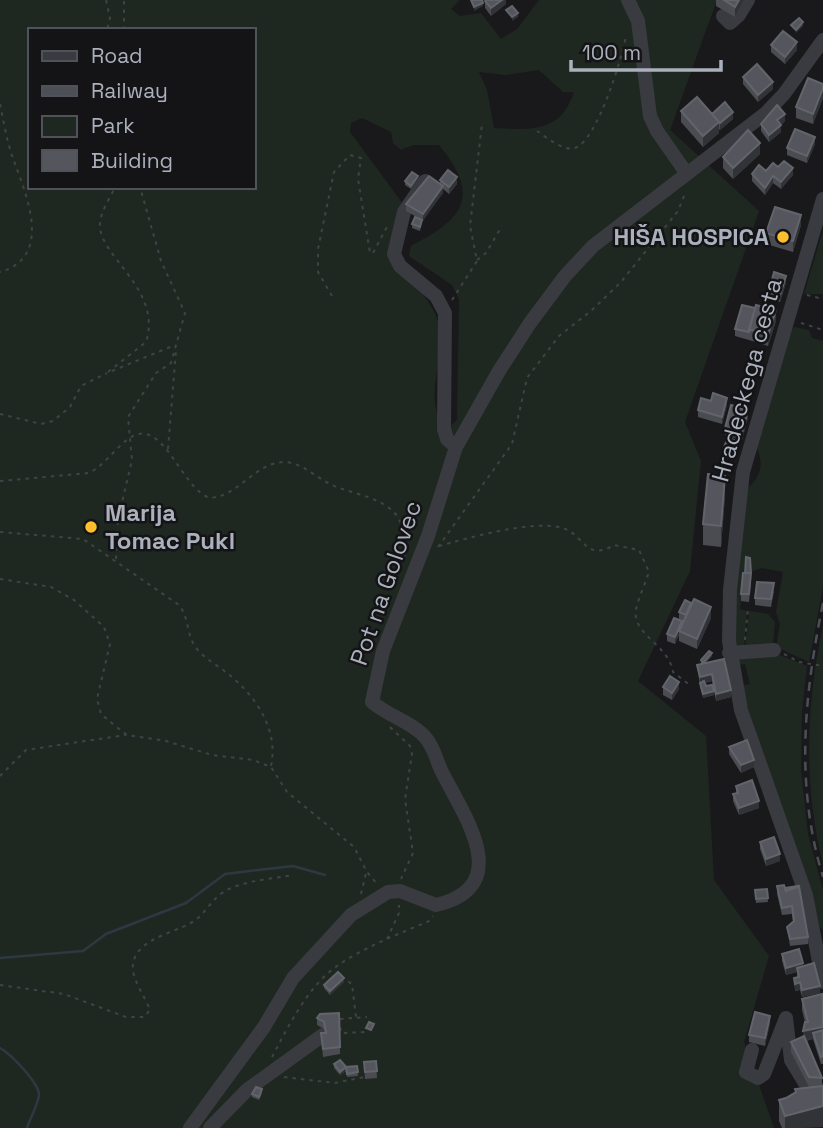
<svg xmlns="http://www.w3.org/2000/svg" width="823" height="1128" font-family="'Space Grotesk',sans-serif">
<rect width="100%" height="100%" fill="#19191c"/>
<path fill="#1f2820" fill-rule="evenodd" d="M0,0H460L451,9L460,16L481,13L501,39L517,29L539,0H717L670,130L759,211L685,422L701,461L690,571L638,681L706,736L714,880L769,956L744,1042L774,1128H0ZM30,30H254V187H30ZM539,70L563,92H574C561,133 531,130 494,128L487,90L479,72L506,75ZM362,118L391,132L393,143L401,150L413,145H439C481,196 465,218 411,246L409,256L452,285L459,299L457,420L446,430C423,399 442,368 441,334C441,312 410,276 394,262L403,204L350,132L351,123Z
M823,232V294H804L820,240Z
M795,327L809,330L812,338L823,341V587L809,662L776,647L780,624L776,612L783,572L762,568L749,572L750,562L745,561L740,609L747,611L744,649H736L734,614L745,491C761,476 765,466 756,446L788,330Z
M749,611L768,614L775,622L773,644L745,649Z
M823,625V865C803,783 806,706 823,625Z
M772,652L807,666L802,713L801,769L808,834L823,890V930L818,926L741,686L750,684L745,664L739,665L737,656Z"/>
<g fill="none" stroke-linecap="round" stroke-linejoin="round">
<path stroke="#2e3842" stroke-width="2.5" d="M0,958L83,951L106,934L186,903L225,874L293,866L325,875
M0,1048C10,1053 39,1083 39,1095C38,1105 30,1118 27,1128"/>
<path stroke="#404248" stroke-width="2" stroke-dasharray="3.5 5" stroke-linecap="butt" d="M106,0L110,18L107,30
M124,30V0
M0,104C4,123 7,143 14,161C27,197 53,257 0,272
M537,131C546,137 564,152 575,148C597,141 622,58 626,36
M477,260L486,253L502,226
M807,295L823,299
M332,296L318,272V249L334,172L350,155L361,158L358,179L370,253H373L388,225
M452,300L477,261L470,226L482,124
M801,323L823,330
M112,371L175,345
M108,372L146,342C163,288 97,256 100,223C101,211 110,198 115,187
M0,414L41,424L53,421L70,407L81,386L107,373
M168,449L176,350
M0,481L89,473C107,464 119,442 135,435C165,423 183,490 210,498C237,496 251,469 276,463C297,458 312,475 330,484C350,494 382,496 397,516C405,526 401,545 405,557
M0,532L83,539L179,605C190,619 186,636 197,649C205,659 217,665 227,673C255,695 279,729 271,766
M439,546C468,538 534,519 563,528C584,535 586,562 614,545L639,550L649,572C645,584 639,597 636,609C631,634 669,645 673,672L691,686
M438,547L512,444L527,378L559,336L591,311L621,282L678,211L686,191
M116,559L118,519L132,460L128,417L156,373L171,363L185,313L161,261L140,187
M0,579L51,587L74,600L104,627L110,644L97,699L101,714L114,725L127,735L166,741L212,755L253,760L271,767L287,792L354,847L367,872L377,884
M745,640L748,608
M784,654L799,662L823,666
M390,727L410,746L412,754L405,799L413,853L401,879
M0,776L26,750L126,735
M361,894L366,873
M387,939L399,913V905
M341,977L352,984L356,1017
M0,985L64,994L126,1017H144L150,1010C145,996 131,979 133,964C137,936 183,932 198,918C209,908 214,896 229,889C249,880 272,879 293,875
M339,1019L341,1033L366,1032
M340,1019L367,1017
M272,1057C288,1027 308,986 337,966C364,947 399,934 429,921L433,916
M284,1077L335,1083L364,1077"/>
<path stroke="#3a3b41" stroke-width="14" d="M628,0L638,21L650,116L657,131L687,174
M723,16L730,23L739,15L748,0
M425,181L404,212L394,254L400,266L436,296L445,313L444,429L447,439L456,447
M823,199L743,472L730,590L729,641L741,710L806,895L823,982
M729,653L774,650
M752,1050L746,1072L758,1078L764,1074L786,1018L791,1060L808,1088L823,1091
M190,1128L264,1027L293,978L351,915L388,892L400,891L436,905C517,886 462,813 441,770C436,759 434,747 425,737C412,722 388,716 372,702L383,651L428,536L456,447L499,371L530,323L565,276L593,246L766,113L784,94L823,40
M210,1128L247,1090L323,1035"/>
<path stroke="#4d4f57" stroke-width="2.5" stroke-dasharray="9 7" stroke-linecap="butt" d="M823,603C804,696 795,785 823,877"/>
</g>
<path fill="#4a4c51" d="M506,0V4L491,16L485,8V1Z
M716,0H744L735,17L716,6Z
M771,45L797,50L785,64L771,52Z
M743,77L773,89L758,102L743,84Z
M823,84V98L813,124L796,118V107Z
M681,111L712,114L733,119L720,130L719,129V133L703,147L681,122Z
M785,121L781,125V132L769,142L761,131V124Z
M815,144L807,163L787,155V148Z
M760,154L733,179L723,168V157Z
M778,167L793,175L781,189L773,183L765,195L752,181V174Z
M418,180L411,189L405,185V181Z
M440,180L457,184L449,194L443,189V193L422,220L420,231L412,228V224L420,219L406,211V204L440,184Z
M801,225L793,252L766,244V233Z
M786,283L780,302L769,299V291Z
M776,321L768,346L749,340V338V340L735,336V329Z
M727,405L722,424L698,417V410Z
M748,417L742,440L725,435V428Z
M737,445L734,454L724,451V447Z
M725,496L721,547L703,545V524Z
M751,581L749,602L741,601V594Z
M774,591L771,607L755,605V598Z
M679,612L711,618L697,649L679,641V635L675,644L667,641V634L682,624L683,621L679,619Z
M712,656L706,663L731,697L716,701L712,681L705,683L706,686L714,695L703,698L700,686L697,665L701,664V660Z
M663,687L679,689L672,700L663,695Z
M729,747L754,767L741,773L729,754Z
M736,786L759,808L739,815L733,801V794L736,793Z
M760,842L780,861L766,866L760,849Z
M777,886L785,888L808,937V944L790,946L787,927L793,922L792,914L782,915L777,894Z
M767,889L768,902L756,903L755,890Z
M782,954L803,966L820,993L802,997L800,990L795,991L794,978L797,977V972L786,975L782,961Z
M344,982L330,995L324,988V985Z
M802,999H823V1064H821L813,1039L806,1041L822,1078V1086H823V1127L782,1128L779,1121V1100L786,1098L795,1092V1089L809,1087L791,1052V1042L803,1036L805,1022L802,1010Z
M320,1014L340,1047V1054L323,1057L321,1033H325L324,1029L317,1025V1018Z
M770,1023L765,1046L749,1042V1035Z
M376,1061L377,1078L365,1079L364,1062Z
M334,1064L346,1071L340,1075L334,1068Z
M357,1066L358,1076L347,1077L346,1067Z
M262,1093L259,1100L252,1097V1094Z"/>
<path fill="#323337" d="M502,0H506V4L491,16V8Z
M739,0H744L735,17V7Z
M483,3V6L474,11V7Z
M518,13V17L512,21V17Z
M803,22V26L796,33V30Z
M797,42V50L785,64V57Z
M773,82V89L758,102V95Z
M823,88V98L813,124V114Z
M733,112V119L720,130V123Z
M785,114V121L777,128V120Z
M719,122V133L703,147V136Z
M781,125V132L769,142V135Z
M815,137V144L807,163V156Z
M760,143V154L733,179V168Z
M793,168V175L781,189V182Z
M418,176V180L411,189V186Z
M773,176V183L765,195V188Z
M457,177V184L449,194V187Z
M443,186V193L423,221V214Z
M801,215V225L793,252V241Z
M786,276V283L780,302V295Z
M776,310V321L768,346V335Z
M727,398V405L722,424V417Z
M748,410V417L742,440V433Z
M725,476V496L721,547V526Z
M711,607V618L697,649V639Z
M682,621V628L679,631V635L675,644V637Z
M712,653V656L703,666V663Z
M712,674V681L700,684V677Z
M679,682V689L672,700V693Z
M731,690V697L716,701V694Z
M714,691V695L703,698V694Z
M754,760V767L741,773V765Z
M759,801V808L739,815V808Z
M780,854V861L766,866V859Z
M803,963V970L797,968V972L786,975V968Z
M344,978V982L330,995V991Z
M800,982V990L795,991V984Z
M820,986V993L802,997V990Z
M770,1016V1023L765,1046V1038Z
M823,1027V1037L813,1033V1039L803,1041V1031Z
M346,1067V1071L340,1075V1072Z
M823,1106V1127L785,1128V1116Z"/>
<path fill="#55565d" stroke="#62646c" stroke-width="2" d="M471,0H482L483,3L474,7Z
M486,0H502L491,8L485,1Z
M724,0H739L735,7Z
M512,6L518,13L512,17L506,10Z
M799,18L803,22L796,30L791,25Z
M783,31L797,42L785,57L771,45Z
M757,64L773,82L758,95L743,77Z
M808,78L823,84V88L813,114L796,107Z
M697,97L719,122L703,136L681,111Z
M725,102L733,112L720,123L712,114Z
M777,105L785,114L777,120L781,125L769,135L761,124Z
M795,129L815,137L807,156L787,148Z
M748,130L760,143L733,168L723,157Z
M784,161L793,168L781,182L773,176L765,188L752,174L759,165L766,171L773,163L778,167Z
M448,170L457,177L449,187L440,180Z
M412,172L418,176L411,186L405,181Z
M429,176L443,186L423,214L406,204Z
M775,207L801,215L793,241L766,233Z
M415,217L422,220L420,227L412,224Z
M774,272L786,276L780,295L769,291Z
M742,305L755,308L749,332L735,329Z
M756,305L776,310L768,335L749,329Z
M713,393L727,398L722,417L698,410L701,398L711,401Z
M731,405L748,410L742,433L725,428Z
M728,438L737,441L734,451L724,447Z
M708,474L725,476L721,526L703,524Z
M746,557L750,558L751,573H745Z
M743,573H751L749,594H741Z
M757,582L774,583L771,599L755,598Z
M694,599L711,607L697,639L679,631Z
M685,600L691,603L686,615L679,612Z
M674,618L682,621L675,637L667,634Z
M709,651L712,653L703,663L701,660Z
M724,659L731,690L716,694L712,674L700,677L697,665Z
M670,676L679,682L672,693L663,687Z
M704,681L706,686L712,685L714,691L703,694L700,683Z
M747,740L754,760L741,765L729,747Z
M752,780L759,801L739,808L733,794L738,793L736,786Z
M774,837L780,854L766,859L760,842Z
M784,885L786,891L799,886L808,937L790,939L787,927L794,921L792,906L782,908L777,886Z
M798,886V887L786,891L785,888Z
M767,889L768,898L756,899L755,890Z
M799,949L803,963L786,968L782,954Z
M814,963L820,986L802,990L800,982L795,984L794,978L799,977L797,968Z
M338,972L344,978L330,991L324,985Z
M822,994L823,999V1027L803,1031L805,1022H808L802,999Z
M755,1012L770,1016L765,1038L749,1035Z
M339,1013L340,1047L323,1049L321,1033H326L324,1022L317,1018L320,1014Z
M369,1022L374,1024L371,1030L366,1028Z
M823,1030V1056L821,1057L813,1033Z
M804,1036L822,1078L809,1077L791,1042Z
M340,1060L346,1067L340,1072L334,1064Z
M376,1061L377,1071L365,1072L364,1062Z
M357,1066L358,1072L347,1074L346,1067Z
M823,1086V1106L785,1116L779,1100L786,1098L796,1092L795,1089Z
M256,1087L262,1089L259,1097L252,1094Z"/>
<g fill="#ffbe2e" stroke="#141417" stroke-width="2.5">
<circle cx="783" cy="237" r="7"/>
<circle cx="91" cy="527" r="7"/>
</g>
<g text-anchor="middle" stroke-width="5" stroke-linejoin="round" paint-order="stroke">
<g font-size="24" font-weight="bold" fill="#abb0bd" stroke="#141417" text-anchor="end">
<text x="769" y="245">HIŠA HOSPICA</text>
<text x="105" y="521" text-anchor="start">Marija<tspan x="105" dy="28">Tomac Pukl</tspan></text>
</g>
<g font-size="24" fill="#abb0bd" stroke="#141417">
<text transform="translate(747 380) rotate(-75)" y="8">Hradeckega cesta</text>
<text transform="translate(386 583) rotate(-71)" y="8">Pot na Golovec</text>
</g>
</g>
<rect x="28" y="28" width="228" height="161" fill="#141417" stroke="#505259" stroke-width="2"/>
<rect x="42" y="51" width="35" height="10" fill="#3a3b41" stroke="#505259" stroke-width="2"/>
<text x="91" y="63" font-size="21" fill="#abb0bd">Road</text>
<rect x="42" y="86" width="35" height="10" fill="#4d4f57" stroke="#505259" stroke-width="2"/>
<text x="91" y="98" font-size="21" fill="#abb0bd">Railway</text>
<rect x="42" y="116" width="35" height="21" fill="#1f2820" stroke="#505259" stroke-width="2"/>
<text x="91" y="133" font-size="21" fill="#abb0bd">Park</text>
<rect x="42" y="150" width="35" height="21" fill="#55565d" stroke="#505259" stroke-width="2"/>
<text x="91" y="168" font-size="21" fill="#abb0bd">Building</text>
<path d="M571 60v10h150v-10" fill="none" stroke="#abb0bd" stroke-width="3.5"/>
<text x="582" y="60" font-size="21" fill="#abb0bd" stroke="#141417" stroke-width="5" paint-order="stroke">100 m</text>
</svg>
